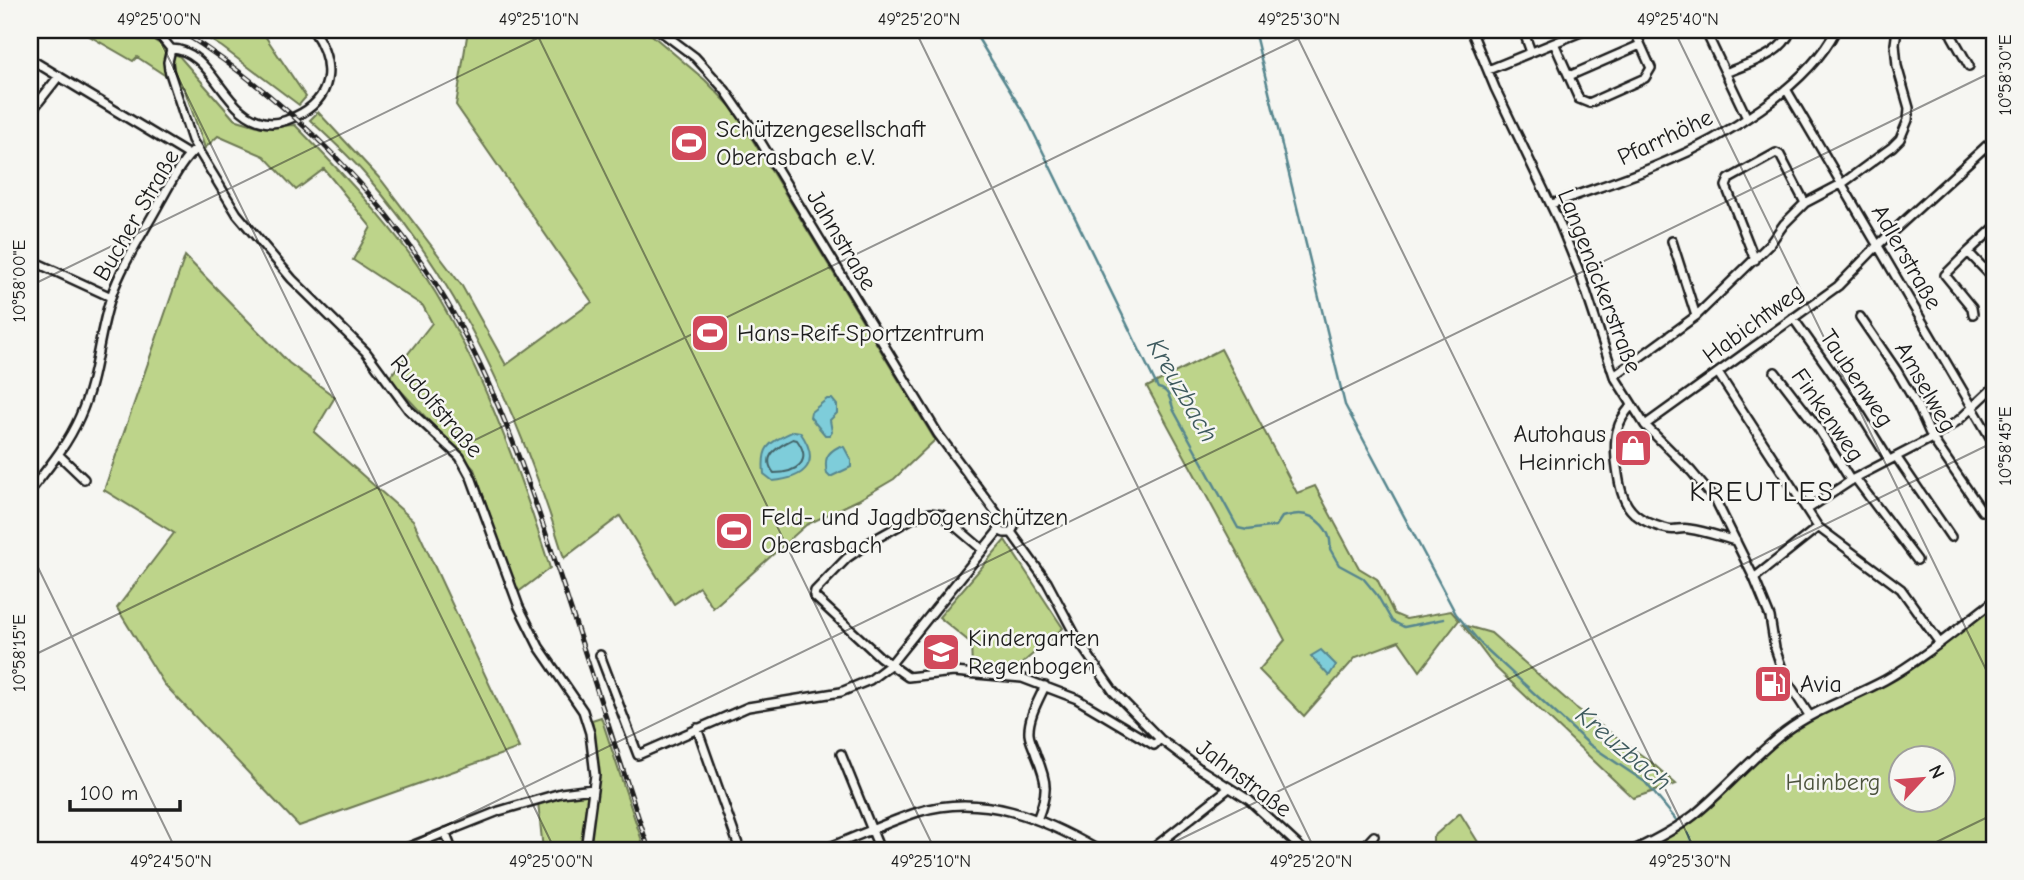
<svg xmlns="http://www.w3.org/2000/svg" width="2024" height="880" font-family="'Comic Neue',sans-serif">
<rect width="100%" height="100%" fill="#f6f6f2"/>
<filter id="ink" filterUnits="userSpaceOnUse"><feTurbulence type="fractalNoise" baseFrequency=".0143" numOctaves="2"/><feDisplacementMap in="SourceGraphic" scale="14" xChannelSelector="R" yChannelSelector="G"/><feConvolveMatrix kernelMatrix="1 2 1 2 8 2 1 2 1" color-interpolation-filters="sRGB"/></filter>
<g filter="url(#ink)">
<path fill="#bdd48a" stroke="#6c7853" stroke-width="2" fill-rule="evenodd" d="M79,30H138L180,57L234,119L261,127L295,125C351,182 408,241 446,311C491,392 522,480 550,568L517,593L474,469L389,378L432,323L423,306L353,260L371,227L324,169L296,190L264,156L218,136L205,148L184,88L137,57L133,61Z
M194,30H261L306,97L299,105L222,47Z
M468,30H646L705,80L735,111L935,440L894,479L858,500L806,525L713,608L699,587L674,604L620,516L564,558C521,418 461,283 363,172C347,154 328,137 310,120L318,112L382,181L462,286L506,365L592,302L456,105Z
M185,256L289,363L335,397L314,432L413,520L519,748L299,826L164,684L117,608L174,533L104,490Z
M1221,349L1297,493L1315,486L1359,568L1377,579L1394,614L1406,619L1451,611L1459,620L1420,671L1399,641L1356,657L1304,716L1259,670L1285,640L1147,387Z
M1005,540L1063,628L1012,672L972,669L971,643L939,617Z
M1994,607V850H1642L1666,838L1770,750L1793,724L1810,710L1843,701L1934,651ZM1902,758H1944V800H1902Z
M1463,625L1491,633L1575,707L1651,762L1676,784L1633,798L1494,666Z
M601,717L645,850H543L538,802L595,792L599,775L592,720Z
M1460,813L1483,850H1433V837Z"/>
<path fill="#7ecdda" stroke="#57868e" stroke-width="2" d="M827,399H832L837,405V413L830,420L832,432L830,435H825L810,417L811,412Z
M794,431L800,432C822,463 805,478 773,481L764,474C761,445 769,443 794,431Z
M840,446L844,447L851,460V467L830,477L827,474C824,459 826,453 840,446Z
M1321,650L1336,665L1329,676L1311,656Z"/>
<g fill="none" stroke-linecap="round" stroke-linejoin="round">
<path stroke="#436368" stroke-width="2" d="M793,439L797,440C813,462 796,473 774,473C760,456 779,446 793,439Z"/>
<path stroke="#57868e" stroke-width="2.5" d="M973,30L1026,117L1158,388C1170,390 1170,400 1174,411L1238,528L1247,530L1276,526L1282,517C1287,516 1294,514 1299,514C1316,514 1333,532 1330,549L1339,565L1363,578L1377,595L1392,621L1404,627L1444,619
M1254,30L1345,405L1456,614L1482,645L1590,745L1645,782L1678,822
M1688,833L1695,850"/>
<defs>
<path id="minor" d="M148,30L162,38L171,49
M659,30L695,57L725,90L759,139L938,434L1001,519
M1471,30L1495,88L1559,222L1581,276L1614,376L1645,425L1691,471L1716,501L1754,578L1770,617L1775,648L1785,678L1809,715
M1523,30L1531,52
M1705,30L1747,118
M1954,30L1952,32V36L1969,66
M1554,43L1579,99L1589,103L1645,78L1651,68L1634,30
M171,49L168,62L169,70L192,140L237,214L292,279L366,352L408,409L460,457L471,477L519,607L539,647L583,711L590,733L595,775L585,850
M171,49C215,49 223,122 272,123C283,123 293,118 302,113C336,93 333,59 313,30
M30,59L189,155
M1488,70L1586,30
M1726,73C1750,62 1781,56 1791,30
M1569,76L1640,45
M1786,89L1994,444
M30,113L59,76
M1986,146L1994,159
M1552,204C1589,190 1627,179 1663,163C1722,139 1807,87 1836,30
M1672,241L1696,316
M1968,252L1994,228
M1755,260L1726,186L1729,179L1776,153L1780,155L1805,203
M30,265L35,262L111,297
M1973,314L1972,308L1945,275L1968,252L1994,279
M1860,317L1897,371L1918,407L1932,438L1982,511
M1793,318L1854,404L1889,460
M1775,372L1818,428L1851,481
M1718,373L1818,527L1901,589L1939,642
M1614,376L1696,316L1769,245L1784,224L1805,203L1843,183L1892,147L1900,139L1908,120L1909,108L1897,66L1895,44L1897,30
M1631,406C1616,423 1614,437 1616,460C1621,500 1625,519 1668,529C1675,531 1682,527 1689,529C1705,531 1721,537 1736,541
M1645,425L1838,286L1878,245L1994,139
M59,455L84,479
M1897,458L1951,537
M1855,478L1917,560
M30,491C49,467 68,444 80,416C97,378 98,336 111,297C122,264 144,232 160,202C170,185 181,161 196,149
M1808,509L1855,478L1932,438L1959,420L1994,387
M998 525a8 8 0 1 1 16 0a8 8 0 1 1-16 0Z
M1011,532L1047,582L1079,642L1113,691L1160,739L1200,769L1249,800L1303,850
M983,550L942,515L930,513L913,518L870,542L847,558L815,591L814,596L880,657L908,677L954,672L1022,678L1077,699L1154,745L1160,739
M1754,578L1818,527
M600,655L638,755L748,707L841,692L870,680L890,665L999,530
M697,728L740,850
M841,754L880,850
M1037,820C1048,792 1048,783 1036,755C1034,748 1030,742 1029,734C1028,718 1038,701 1045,686
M445,832L452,850
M401,850L499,811L561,793L593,789
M822,850C854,838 885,823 918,812C982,792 1043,818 1098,850
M1151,850L1229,788
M1361,850L1374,836
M1634,850C1655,840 1676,829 1694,815C1726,789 1753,756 1785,732C1816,709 1852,698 1885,680C1924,658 1958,628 1994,601"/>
</defs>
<use href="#minor" stroke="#1c1c1c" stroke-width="12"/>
<use href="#minor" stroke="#f6f6f2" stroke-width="7"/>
<defs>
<path id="rail" d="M179,30C293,102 393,203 458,322C508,414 540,514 572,613C597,692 623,771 649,850"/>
</defs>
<use href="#rail" stroke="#1c1c1c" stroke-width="5"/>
<use href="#rail" stroke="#f6f6f2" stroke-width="2.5" stroke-dasharray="8" stroke-linecap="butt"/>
</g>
</g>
<path fill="none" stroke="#1c1c1c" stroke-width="2" stroke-opacity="0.45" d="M155,30L555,850M535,30L935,850M915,30L1315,850M1294,30L1695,850M1674,30L1994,686M30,286L554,30M30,551L176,850M30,657L1316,30M396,850L1994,71M1158,850L1994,442M1920,850L1994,814"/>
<defs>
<symbol id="stadium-square" viewBox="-11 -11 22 22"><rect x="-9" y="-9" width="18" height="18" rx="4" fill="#d1495b" stroke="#f6f6f2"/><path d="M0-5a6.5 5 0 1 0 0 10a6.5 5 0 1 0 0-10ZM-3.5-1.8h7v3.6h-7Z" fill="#fff"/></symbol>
<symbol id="shop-square" viewBox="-11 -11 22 22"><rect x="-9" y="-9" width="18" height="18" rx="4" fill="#d1495b" stroke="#f6f6f2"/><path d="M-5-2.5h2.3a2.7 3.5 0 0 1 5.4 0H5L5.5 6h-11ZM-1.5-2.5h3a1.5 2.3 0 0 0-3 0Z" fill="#fff"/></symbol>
<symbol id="school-square" viewBox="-11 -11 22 22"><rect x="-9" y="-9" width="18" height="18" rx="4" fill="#d1495b" stroke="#f6f6f2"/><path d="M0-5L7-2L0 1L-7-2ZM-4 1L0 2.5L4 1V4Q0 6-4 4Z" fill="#fff"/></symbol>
<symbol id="fuel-square" viewBox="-11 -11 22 22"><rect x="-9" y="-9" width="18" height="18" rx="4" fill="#d1495b" stroke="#f6f6f2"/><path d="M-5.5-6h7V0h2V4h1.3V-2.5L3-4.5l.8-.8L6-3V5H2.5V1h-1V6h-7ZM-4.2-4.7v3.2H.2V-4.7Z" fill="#fff"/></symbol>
</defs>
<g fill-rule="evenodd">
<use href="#stadium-square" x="667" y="121" width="44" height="44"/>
<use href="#stadium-square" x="688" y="311" width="44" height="44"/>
<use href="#shop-square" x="1611" y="426" width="44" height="44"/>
<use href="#stadium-square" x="712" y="509" width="44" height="44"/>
<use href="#school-square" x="919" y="630" width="44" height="44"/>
<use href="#fuel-square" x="1751" y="662" width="44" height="44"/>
</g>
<g text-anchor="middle" stroke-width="5" stroke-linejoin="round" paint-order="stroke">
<g font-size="24" fill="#1c1c1c" stroke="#f6f6f2" text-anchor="start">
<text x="716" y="137">Schützengesellschaft<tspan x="716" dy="28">Oberasbach e.V.</tspan></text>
<text x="737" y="341">Hans-Reif-Sportzentrum</text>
<text x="1606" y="442" text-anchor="end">Autohaus<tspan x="1606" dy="28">Heinrich</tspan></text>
<text x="761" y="525">Feld- und Jagdbogenschützen<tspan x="761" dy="28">Oberasbach</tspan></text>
<text x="968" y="646">Kindergarten<tspan x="968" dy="28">Regenbogen</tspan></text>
<text x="1800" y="692">Avia</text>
</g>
<g font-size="24" fill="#1c1c1c" stroke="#f6f6f2">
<text transform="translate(1665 137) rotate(-25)" y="8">Pfarrhöhe</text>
<text transform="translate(136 215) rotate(-60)" y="8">Bucher Straße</text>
<text transform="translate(842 240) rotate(59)" y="8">Jahnstraße</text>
<text transform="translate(1907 257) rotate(60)" y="8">Adlerstraße</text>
<text transform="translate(1600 281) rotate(69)" y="8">Langenäckerstraße</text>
<text transform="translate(1753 323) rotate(-36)" y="8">Habichtweg</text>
<text transform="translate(1857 378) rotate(56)" y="8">Taubenweg</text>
<text transform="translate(1926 387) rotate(60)" y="8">Amselweg</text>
<text transform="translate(437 406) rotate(49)" y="8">Rudolfstraße</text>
<text transform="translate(1828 415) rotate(55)" y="8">Finkenweg</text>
<text transform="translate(1244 778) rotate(37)" y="8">Jahnstraße</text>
</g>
<g font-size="24" fill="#4c533d" stroke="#f6f6f2">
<text x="1833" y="790">Hainberg</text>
</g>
<g font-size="26" font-style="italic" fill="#3e5a5e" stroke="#f6f6f2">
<text transform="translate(1183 390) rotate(60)" y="9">Kreuzbach</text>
<text transform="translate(1624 748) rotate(40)" y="9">Kreuzbach</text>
</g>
<g font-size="28" letter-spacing="2" fill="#1c1c1c" stroke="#f6f6f2">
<text x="1762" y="501">KREUTLES</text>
</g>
</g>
<rect width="2024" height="880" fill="none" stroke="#f6f6f2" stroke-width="77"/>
<g transform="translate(1922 779) rotate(64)"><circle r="33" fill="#f6f6f2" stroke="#9f9f9c" stroke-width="2"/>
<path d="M0-5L12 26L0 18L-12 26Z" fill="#d1495b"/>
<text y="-10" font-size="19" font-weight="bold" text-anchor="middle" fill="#1c1c1c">N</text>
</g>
<path d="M70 800v10h110v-10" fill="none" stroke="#1c1c1c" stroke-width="3.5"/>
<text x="80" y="800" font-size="21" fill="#1c1c1c" stroke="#f6f6f2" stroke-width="5" paint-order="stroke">100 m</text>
<rect x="38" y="38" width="1948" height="804" fill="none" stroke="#1c1c1c" stroke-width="2.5"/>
<g font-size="18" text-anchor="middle" fill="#1c1c1c">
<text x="159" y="25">49°25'00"N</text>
<text x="539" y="25">49°25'10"N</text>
<text x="919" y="25">49°25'20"N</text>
<text x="1299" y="25">49°25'30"N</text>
<text x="1678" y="25">49°25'40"N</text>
<text transform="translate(2005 75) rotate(-90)" y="6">10°58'30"E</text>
<text transform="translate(19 281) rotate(-90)" y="6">10°58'00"E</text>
<text transform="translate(2005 446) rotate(-90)" y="6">10°58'45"E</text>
<text transform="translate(19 653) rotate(-90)" y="6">10°58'15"E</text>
<text x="171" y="867">49°24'50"N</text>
<text x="551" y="867">49°25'00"N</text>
<text x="931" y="867">49°25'10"N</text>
<text x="1311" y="867">49°25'20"N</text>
<text x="1690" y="867">49°25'30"N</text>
</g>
</svg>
